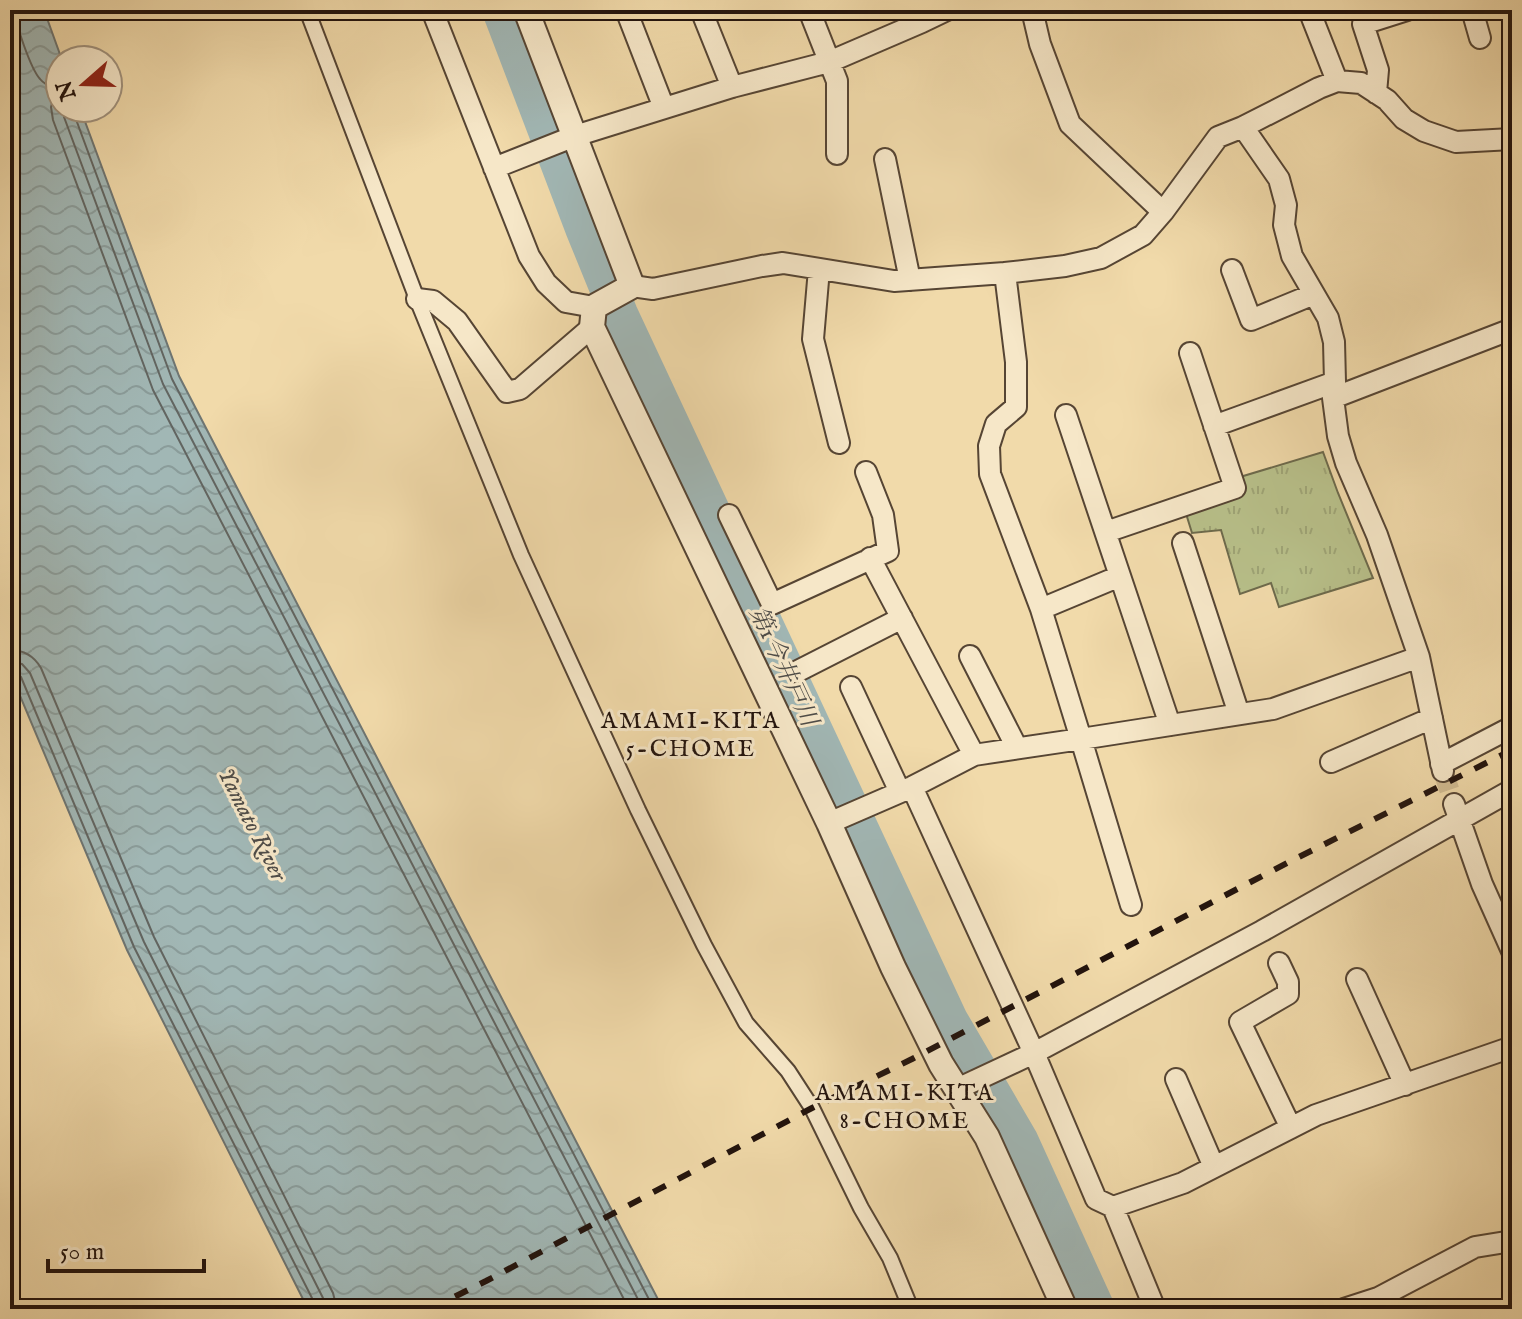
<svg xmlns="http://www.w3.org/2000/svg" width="1522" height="1319" font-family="'IM FELL English','Noto Serif JP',serif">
<defs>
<pattern id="park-tufts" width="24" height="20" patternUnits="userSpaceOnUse" patternTransform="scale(2)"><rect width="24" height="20" fill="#b8c08a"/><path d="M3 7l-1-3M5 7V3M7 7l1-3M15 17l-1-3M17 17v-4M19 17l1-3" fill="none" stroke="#9ea476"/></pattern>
<pattern id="water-waves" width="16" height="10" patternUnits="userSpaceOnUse" patternTransform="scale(2)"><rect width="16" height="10" fill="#a1b7b5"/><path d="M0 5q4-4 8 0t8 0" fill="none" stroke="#8a9c9a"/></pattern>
</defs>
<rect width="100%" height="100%" fill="#f1daaa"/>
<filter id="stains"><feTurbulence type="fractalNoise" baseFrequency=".0025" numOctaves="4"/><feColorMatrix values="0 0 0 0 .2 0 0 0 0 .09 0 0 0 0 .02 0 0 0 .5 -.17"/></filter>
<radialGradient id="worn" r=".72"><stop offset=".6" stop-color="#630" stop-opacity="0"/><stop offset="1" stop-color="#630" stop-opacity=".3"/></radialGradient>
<path fill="url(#park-tufts)" stroke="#6d6a4c" stroke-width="2" d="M1323,452L1338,493L1373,578L1279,607L1271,583L1240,594L1221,530L1192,533L1184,507L1240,477Z"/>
<path fill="url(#water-waves)" stroke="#6e7572" stroke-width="2" d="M10,10H44L62,60H60V108H80L179,376L663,1309H308L127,950L10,672Z"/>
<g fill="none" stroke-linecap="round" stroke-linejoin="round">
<path stroke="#626561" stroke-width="2" d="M15,10C15,24 31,69 40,79C44,84 50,87 56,90L51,107L53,120L153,390L629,1309
M63,108L64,117L163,384L643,1309
M73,108L74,114L172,379L654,1309
M10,650C24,650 34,656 41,668L154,937L333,1293L337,1309
M10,662L22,664L30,673L144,942L323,1298L325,1309
M10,672H16L21,677L134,947L314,1302L315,1309"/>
<path stroke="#a1b7b5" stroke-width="38" d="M501,10L584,228L619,314L949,1020L1019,1140L1096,1309"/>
<path stroke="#d2bc92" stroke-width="20" stroke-dasharray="20 10" stroke-linecap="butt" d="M1443,771L1454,804"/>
<defs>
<path id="pedestrian" d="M307,10L417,299L521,555L638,810L704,945L746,1023L788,1071L812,1108L861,1208L890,1258L911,1309"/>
<path id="minor" d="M432,10L529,256L546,283L566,302L594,307
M626,10L664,108
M701,10L732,87
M809,10L837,81V154
M917,10L922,22L947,10
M1309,10L1337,81
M1472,10L1480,38
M1376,93L1378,70L1363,24L1407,10
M1243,127L1319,88L1337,81L1361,83L1387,100L1404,119L1424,131L1456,142L1512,139
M885,159L910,280
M494,168L575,136L732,87L829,62L922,22
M1163,212L1218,137L1243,127L1279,179L1286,205L1284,225L1292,256L1328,318L1334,342L1335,382L1333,398L1338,436L1346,463L1377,535L1419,657
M819,269L813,339L839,443
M1232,270L1251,320L1314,294
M632,286L653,289L762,266L783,263L894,281L1005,273
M417,299L433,301L457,321L507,392L520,389L592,327
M1333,398L1512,329
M1066,415L1170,725
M1214,426L1335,382
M729,515L772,604L888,551L883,515L866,472
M1106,532L1235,488L1190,353
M1183,543L1239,714
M870,558L974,755
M1041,609L1120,576
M970,656L1017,748
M796,672L902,618
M851,687L900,792
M1331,762L1432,718
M1441,764L1512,727
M912,787L1034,1053L1096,1199L1113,1207L1155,1309
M1454,804L1482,884L1512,951
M829,823L912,787L974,755L1081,739L1041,609L990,474L989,446L996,424L1016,407V362L1005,273L1065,266L1101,258L1143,235L1163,212L1070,124L1040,44L1032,10
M1131,905L1081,739L1273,709L1419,657L1443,771
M1279,963L1288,982V994L1240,1022L1291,1128
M1357,979L1405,1085
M1176,1079L1214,1167
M957,1089L1034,1053L1262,931L1512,790
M1113,1207L1183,1183L1316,1115L1512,1047
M1344,1309L1378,1298L1475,1247L1512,1241"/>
<path id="tertiary" d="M526,10L632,286L594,307L592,327L829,823L893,967L941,1064L987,1137L1065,1309"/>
</defs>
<use href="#pedestrian" stroke="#564534" stroke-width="18"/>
<use href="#minor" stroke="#564534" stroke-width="24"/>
<use href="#tertiary" stroke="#564534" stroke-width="28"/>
<use href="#pedestrian" stroke="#f6e7c8" stroke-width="14"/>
<use href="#minor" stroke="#f6e7c8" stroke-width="20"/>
<use href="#tertiary" stroke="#f6e7c8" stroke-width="24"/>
<path stroke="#22130d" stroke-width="6" stroke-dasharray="14 14" stroke-linecap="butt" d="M430,1309L486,1281L812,1108L912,1059L1287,863L1512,750"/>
</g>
<g text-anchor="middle" stroke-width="6" stroke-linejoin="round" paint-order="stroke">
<g font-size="24" font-style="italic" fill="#4e4c48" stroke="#f6e7c8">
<text transform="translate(784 666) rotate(65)" y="8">第1今井戸川</text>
<text transform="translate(253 824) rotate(63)" y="8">Yamato River</text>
</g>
<g font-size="24" letter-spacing="2" fill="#22130d" stroke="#f6e7c8">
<text x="691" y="728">AMAMI-KITA<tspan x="691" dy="28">5-CHOME</tspan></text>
<text x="905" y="1100">AMAMI-KITA<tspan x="905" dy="28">8-CHOME</tspan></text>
</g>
</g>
<rect width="1522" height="1319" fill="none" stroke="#f1daaa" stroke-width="40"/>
<rect x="12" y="12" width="1498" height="1295" fill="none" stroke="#22130d" stroke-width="4"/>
<rect x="20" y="20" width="1482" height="1279" fill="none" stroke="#22130d" stroke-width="2"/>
<g transform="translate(84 84) rotate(250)"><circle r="38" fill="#f6e7c8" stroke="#a1927d" stroke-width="2"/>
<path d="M0-6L14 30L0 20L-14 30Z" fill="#8f2418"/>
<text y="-12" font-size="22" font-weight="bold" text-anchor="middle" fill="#22130d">N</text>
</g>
<path d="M48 1259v12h156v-12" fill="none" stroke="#22130d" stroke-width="4"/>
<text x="60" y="1259" font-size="24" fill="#22130d" stroke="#f6e7c8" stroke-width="6" paint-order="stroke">50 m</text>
<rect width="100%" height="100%" filter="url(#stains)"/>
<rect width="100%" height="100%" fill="url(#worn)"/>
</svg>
